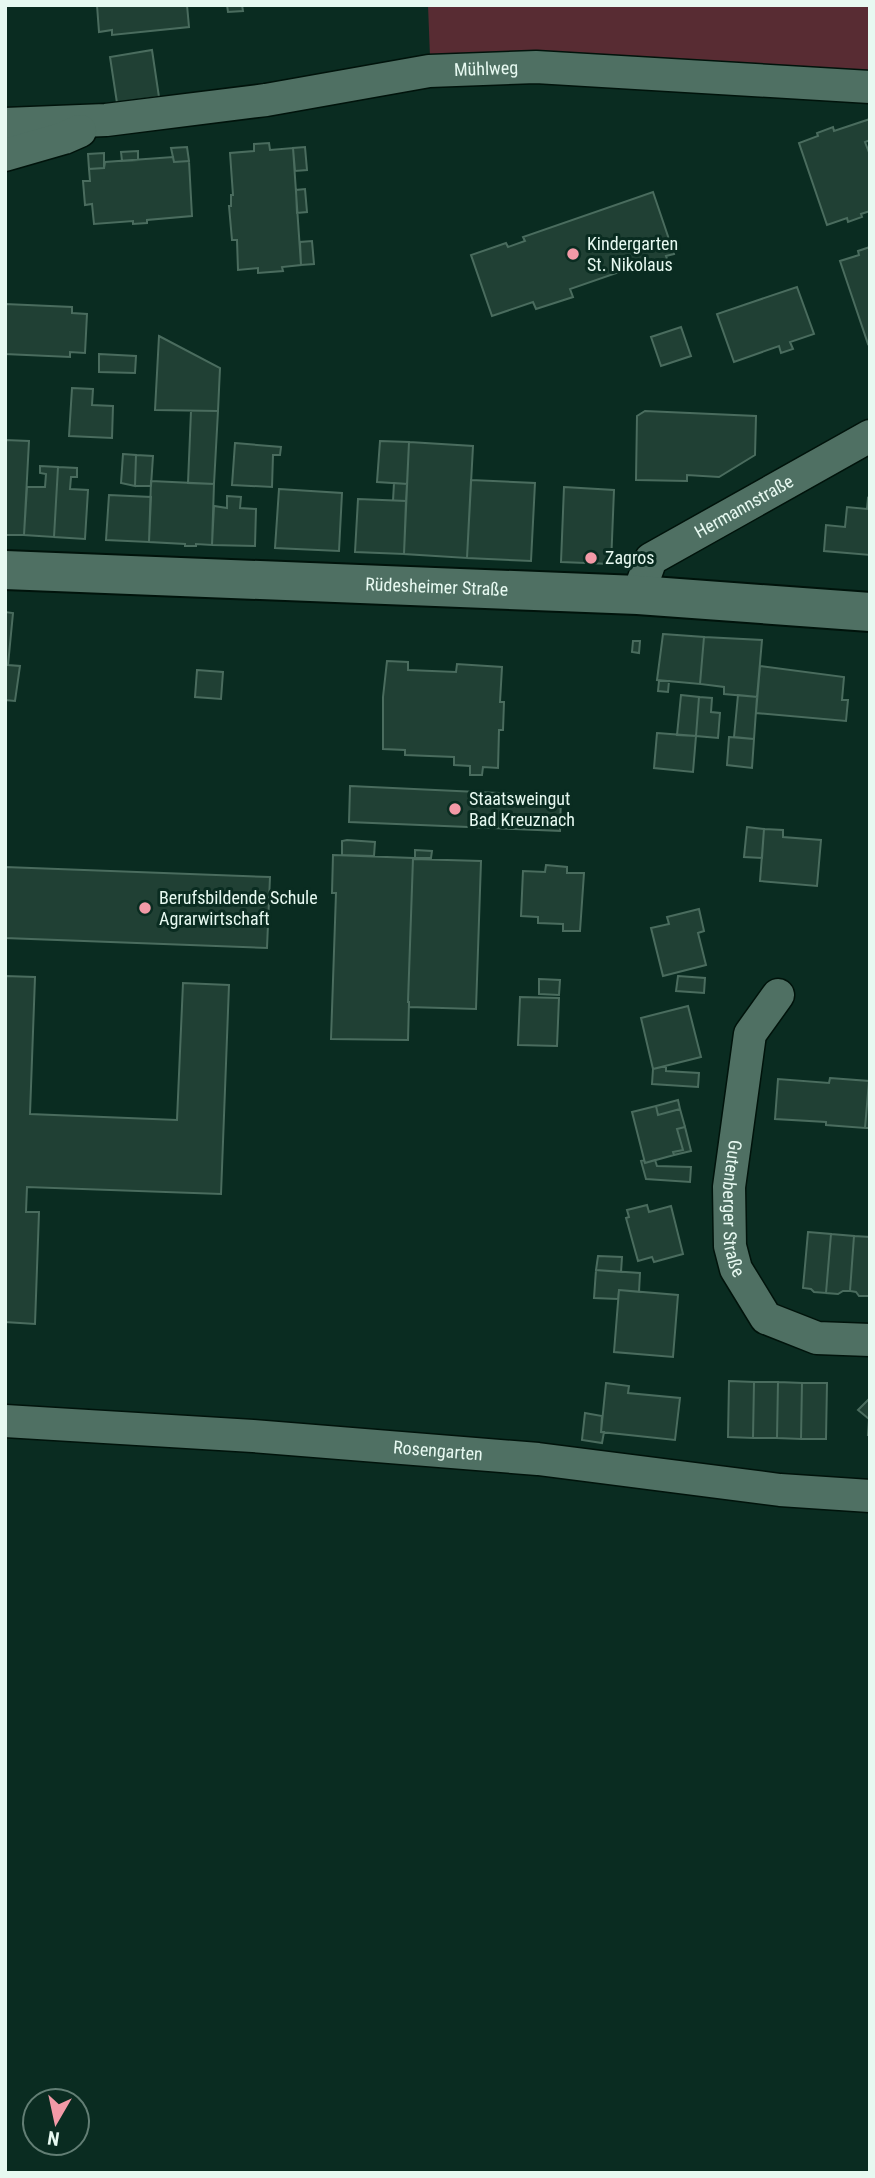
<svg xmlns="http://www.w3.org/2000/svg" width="875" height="2178" font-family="'Roboto Condensed',sans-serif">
<rect width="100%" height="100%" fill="#0a2c21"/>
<path fill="#582c33" d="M428,5H870V76L430,57Z"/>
<path fill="#204034" stroke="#4a6c5e" stroke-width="2" d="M97,5H187L189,27L112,35V30L99,32Z
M227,5H242L243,11L228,12Z
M152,50L159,97L117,103L110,57Z
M870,119V140L865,142L870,155V211L861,214L862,217L848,222L847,218L827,225L799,143L818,136L817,133L833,127L834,131Z
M269,143L270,150L293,148L301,265L282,267L283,271L258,273V268L238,270L237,240H232L229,206H231V195H233L230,153L254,151V144Z
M187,147L189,161L174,162L171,148Z
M305,147L307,170L295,171L293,148Z
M138,151V160L122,161L121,152Z
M104,153V168L89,169L88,154Z
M173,157L174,162L189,161L192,216L147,220V223L133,224V221L94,224L92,204L85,205L83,181H90L89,169L104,168L105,162Z
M305,189L307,212L297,213L296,190Z
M653,192L674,254L666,256L669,264L651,271L648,262L570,289L573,297L536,309L533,302L492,316L471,255L506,243L508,247L525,241L523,237Z
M312,241L314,264L301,265L300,242Z
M870,247V343L868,344L840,261L859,255L858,251Z
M797,287L814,334L790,342L793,349L781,353L779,346L734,362L717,314Z
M5,304L72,307V313L87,314L85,353L70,352V357L5,354Z
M681,327L691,356L661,366L651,337Z
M159,336L220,368L218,411L155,410Z
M99,354L136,356L135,373L99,372Z
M72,388L93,389L92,405L113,406L112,438L69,436Z
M191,411H218L214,484L188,483Z
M645,411L756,416L755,455L719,477L687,475V481L636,480L637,416Z
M5,440L29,441L24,535H5Z
M380,441L409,442L407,484L377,482Z
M409,442L473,446L467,558L404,554Z
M235,443L281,447L280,455H273L272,487L232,485Z
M123,454L136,455L135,486L121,483Z
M136,455L153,456L151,486H135Z
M40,466L58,467L54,537L24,535L27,487H45L46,474L40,473Z
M58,467L77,468V477H71L70,489L88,490L85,539L54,537Z
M471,480L535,483L531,561L467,558Z
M151,481L214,484L212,545L196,544V546H185V544L149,542Z
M394,483L407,484L406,501H393Z
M564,487L614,490L611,564L561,562Z
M279,489L342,493L339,551L275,548Z
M109,495L151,497L149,542L106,540Z
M227,496L241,497L240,508L256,509L255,546L212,545L214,506L227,508Z
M868,498L870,499V555L824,551L826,525L845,527L847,507L867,509Z
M358,499L406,501L404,554L355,552Z
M5,612L13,613L8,665L20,666L15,701L5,700Z
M663,634L704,637L700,684L657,680Z
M704,637L762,640L757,697L724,694V687L700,684Z
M633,641H640L639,653L632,652Z
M387,661L408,662V670L456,672L457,664L502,667L500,702H504L503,730H499L498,768L483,767L482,775H470V766L454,765V757L405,755V750L383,749V697Z
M760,666L844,677L842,700H848L846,721L756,713Z
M197,670L223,672L221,699L195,697Z
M659,681H669L668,692L658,691Z
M681,695L699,697L696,736L677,735Z
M738,695L757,697L754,739L734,737Z
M699,697L712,698L711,712L720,713L718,738L696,736Z
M657,733L696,736L693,772L654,768Z
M729,737L754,739L752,768L727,765Z
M350,786L561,796L560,831L349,822Z
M747,827L764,829L762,858L744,857Z
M764,829L783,830V837L821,840L817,886L760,881Z
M347,840L375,842L374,856L342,855V841Z
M415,850L432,851L431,858H415Z
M333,855L413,858L408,1002H409L408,1040L331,1039L336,893H332Z
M413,859L481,861L476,1009L409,1007V1002H408Z
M546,865L567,867V873H584L580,931H563V924L538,923V917L521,916L523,871L545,872Z
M5,867L270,877L267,948L5,938Z
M699,909L704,931L698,933L706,965L663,976L651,928L669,924L667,917Z
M5,976L35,977L30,1114L177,1120L183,983L229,985L221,1194L27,1187L26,1212H39L35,1324L5,1322Z
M678,976L705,978L704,993L676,991Z
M539,979L560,980L559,995L539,994Z
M520,997L559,998L557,1046L518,1045Z
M688,1006L701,1057L653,1069L641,1018Z
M666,1066V1071L699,1073L698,1087L652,1084L653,1069Z
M830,1078L869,1081L865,1128L826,1125V1122L775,1119L778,1079L829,1083Z
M869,1081H870V1128H865Z
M678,1100L680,1109L658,1115L656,1106Z
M656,1106L658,1115L680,1109L685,1127L677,1129L683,1150L673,1152L674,1155L645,1163L632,1112Z
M685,1127L691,1151L674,1155L673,1152L683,1150L677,1129Z
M644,1160L645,1163L655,1160L657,1166L691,1167L690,1182L646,1179L641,1161Z
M647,1205L649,1212L671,1206L683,1254L654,1262L652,1257L638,1261L626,1218L629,1217L627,1210Z
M808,1232L831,1234L826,1293L814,1292L811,1289L803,1288Z
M831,1234L854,1236L850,1291H843L838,1294L826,1293Z
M854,1236L870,1237V1296H859L856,1292L850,1291Z
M598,1256L622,1257L621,1272L596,1270Z
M596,1270L640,1273L639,1292L619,1290L618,1299L594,1298Z
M619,1290L678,1295L673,1357L614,1352Z
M729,1381L754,1382L753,1438L728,1437Z
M754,1382H778L777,1438H753Z
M778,1382L802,1383L801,1439L777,1438Z
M606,1383L629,1386L628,1393L680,1398L675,1440L601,1432Z
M802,1383H827L826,1439H801Z
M870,1398V1435H868L869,1419L858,1410Z
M585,1413L602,1416L601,1432H604L602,1443L582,1440Z"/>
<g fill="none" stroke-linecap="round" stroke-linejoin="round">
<defs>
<g id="minor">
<path id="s1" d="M5,124L106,120L266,100L429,71L536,67L870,87"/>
<path d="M5,155L64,138L80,131"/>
<path id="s2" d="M638,595L651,559L870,436"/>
<path id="s3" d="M778,995L750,1034L729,1187L730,1246L736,1269L766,1318L817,1338L870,1340"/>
<path id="s4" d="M5,1421L253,1436L538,1459L780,1490L870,1496"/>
</g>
<g id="tertiary">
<path id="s5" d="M5,570L638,595L870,612"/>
</g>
</defs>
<use href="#minor" stroke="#00130b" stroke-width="35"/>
<use href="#tertiary" stroke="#00130b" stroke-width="42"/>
<use href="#minor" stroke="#4f7063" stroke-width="32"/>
<use href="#tertiary" stroke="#4f7063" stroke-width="38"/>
</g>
<g fill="#f39aa7" stroke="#0a2c21" stroke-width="2.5">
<circle cx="573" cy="254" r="7"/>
<circle cx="591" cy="558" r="7"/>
<circle cx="455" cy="809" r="7"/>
<circle cx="145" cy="908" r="7"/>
</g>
<g text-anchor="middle" stroke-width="6" stroke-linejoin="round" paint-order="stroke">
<g font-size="18" fill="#e7f9f1" stroke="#0a2c21">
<text dy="6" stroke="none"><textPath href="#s1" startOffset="485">Mühlweg</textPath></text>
<text dy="6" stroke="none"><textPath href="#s2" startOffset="145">Hermannstraße</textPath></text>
<text dy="6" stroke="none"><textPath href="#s5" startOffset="432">Rüdesheimer Straße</textPath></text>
<text dy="6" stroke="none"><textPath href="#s3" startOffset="224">Gutenberger Straße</textPath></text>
<text dy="6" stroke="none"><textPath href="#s4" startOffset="434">Rosengarten</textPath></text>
</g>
<g font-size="18" fill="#e7f9f1" stroke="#0a2c21" text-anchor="start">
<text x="587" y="250">Kindergarten<tspan x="587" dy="21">St. Nikolaus</tspan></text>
<text x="605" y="564">Zagros</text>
<text x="469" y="805">Staatsweingut<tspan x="469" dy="21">Bad Kreuznach</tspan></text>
<text x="159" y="904">Berufsbildende Schule<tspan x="159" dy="21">Agrarwirtschaft</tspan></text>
</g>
</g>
<rect width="875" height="2178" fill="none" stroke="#e7f9f1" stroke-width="14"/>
<g transform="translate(56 2122) rotate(189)"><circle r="33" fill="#0a2c21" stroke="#627e74" stroke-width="2"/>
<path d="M0-5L12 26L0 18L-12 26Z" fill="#f39aa7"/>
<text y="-10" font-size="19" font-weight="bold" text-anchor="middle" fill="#e7f9f1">N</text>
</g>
</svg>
